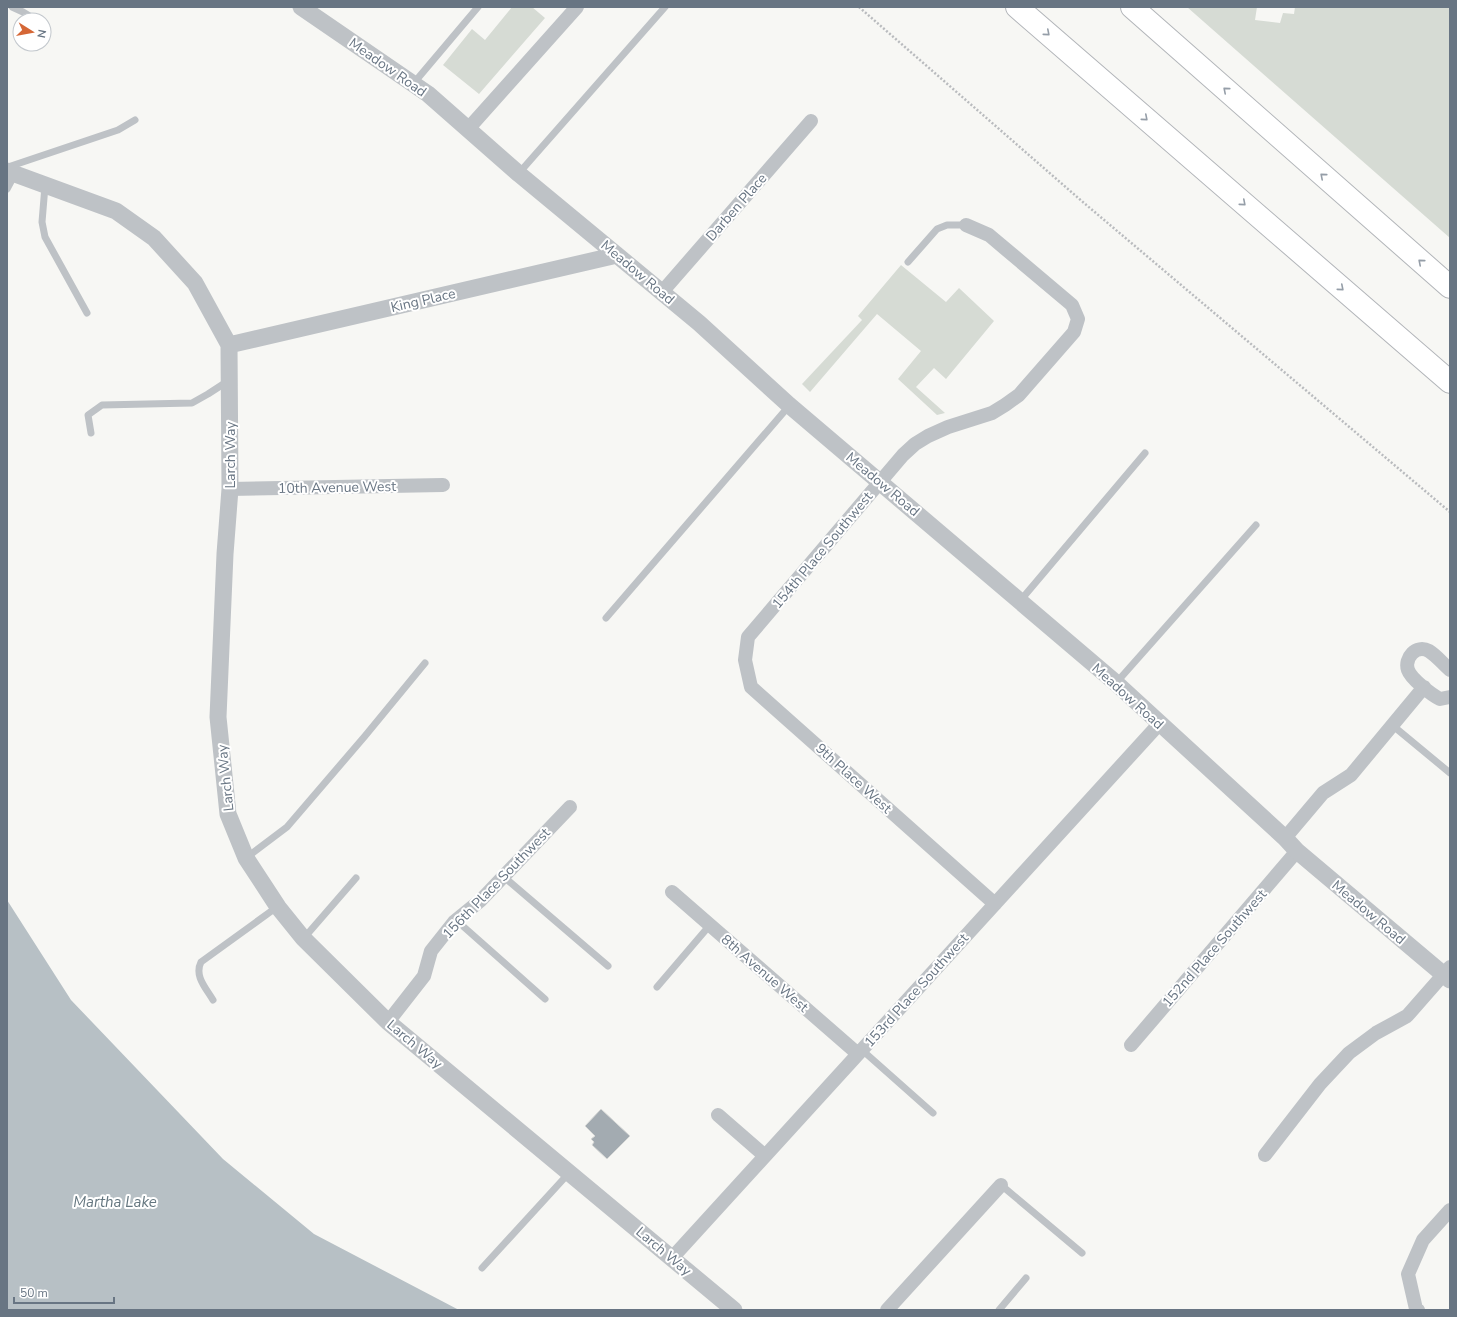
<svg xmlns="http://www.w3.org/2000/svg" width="1457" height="1317" font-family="'Nunito Sans',sans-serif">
<rect width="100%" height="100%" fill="#f7f7f4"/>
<path fill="#d6dbd4" d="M512,7H532L545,18L479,94L443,65L472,29L485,40Z
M1187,7H1257L1255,20L1280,23L1283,13L1294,14L1295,7L1450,8V238Z
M901,265L946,302L959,288L994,321L946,379L934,368L916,387L945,413L937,415L898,379L921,351L877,314L810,392L802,384L862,320L858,316Z"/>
<path fill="#b7c0c5" d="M7,900L71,1000L223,1159L314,1234L459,1310H7Z"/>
<path fill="#a3abb1" stroke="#d8d9d7" d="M601,1109L630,1136L607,1159L592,1145L594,1142L591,1139L595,1136L585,1126Z"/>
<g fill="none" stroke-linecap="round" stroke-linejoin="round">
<defs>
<path id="motorway" d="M1017,7L1450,382
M1132,7L1450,287"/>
</defs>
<use href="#motorway" stroke="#b2b5b9" stroke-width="24"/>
<path stroke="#b9bbbe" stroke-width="2.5" stroke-dasharray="2 2" stroke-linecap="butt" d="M859,7L1084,203L1450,512"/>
<path stroke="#bec2c6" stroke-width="7" d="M12,7L23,12L36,20
M413,84L478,7
M8,167L118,130L135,120
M519,173L665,7
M45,186L42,222L45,237L87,313
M7,189L15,174
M908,262L937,229L947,225H966
M91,433L88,415L102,405L192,403L208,394L228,381
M1020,601L1145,453
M606,618L789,406
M1116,683L1256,525
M1392,725L1450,773
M246,858L287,827L365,736L425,663
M504,877L608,966
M456,920L545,999
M304,938L356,878
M657,987L710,925
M213,1000C206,988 194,976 201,962L277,907
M862,1050L933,1113
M1001,1185L1082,1253
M482,1268L569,1173
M999,1310L1026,1278"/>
<path stroke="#bec2c6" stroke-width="14" d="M468,129L577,7
M966,225L989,235L1072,305L1078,319L1074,332L1019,395L1005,405L992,413L948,427L928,436L915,444L903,455L748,637L745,660L751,687L995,904
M662,292L811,121
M230,489L443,485
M1450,670C1443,664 1437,656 1429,651C1416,644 1404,658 1408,670C1411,679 1432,695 1440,699L1450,697
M1285,838L1323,793L1351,775L1424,687
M672,892L858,1054
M388,1022L424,976L431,951L454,922L481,900L570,807
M1131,1045L1297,851
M718,1115L765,1156
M1265,1155L1320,1084L1349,1053L1376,1033L1407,1016L1450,967
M672,1258L1160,723
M887,1310L1001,1185
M1418,1310L1416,1309L1408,1274L1423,1240L1450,1210"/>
<path stroke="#bec2c6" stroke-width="17" d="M301,7L428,94L519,174L699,323L789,405L1116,683L1285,838L1297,851L1450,980
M7,171L116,211L154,238L195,283L229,345L230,489L225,554L218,717L228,814L246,858L278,907L303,938L388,1022L734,1310
M229,345L617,255"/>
<use href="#motorway" stroke="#fff" stroke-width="22"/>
</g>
<defs><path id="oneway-chevron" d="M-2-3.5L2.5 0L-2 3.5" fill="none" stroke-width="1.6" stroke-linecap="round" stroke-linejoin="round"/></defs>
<g stroke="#959ea8">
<use href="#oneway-chevron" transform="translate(1047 33) rotate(41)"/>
<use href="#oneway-chevron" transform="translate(1226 90) rotate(-139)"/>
<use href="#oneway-chevron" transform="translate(1145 118) rotate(41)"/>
<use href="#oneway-chevron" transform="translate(1323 176) rotate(-139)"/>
<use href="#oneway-chevron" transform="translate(1243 203) rotate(41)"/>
<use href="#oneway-chevron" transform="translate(1421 262) rotate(-139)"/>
<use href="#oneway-chevron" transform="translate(1341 288) rotate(41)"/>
</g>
<g text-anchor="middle" stroke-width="4" stroke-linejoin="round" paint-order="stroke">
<g font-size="14" fill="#687583" stroke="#fff">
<text transform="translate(388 67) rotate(35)" y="5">Meadow Road</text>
<text transform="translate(736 207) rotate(-49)" y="5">Darben Place</text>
<text transform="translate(638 272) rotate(40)" y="5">Meadow Road</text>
<text transform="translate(423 300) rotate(-13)" y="5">King Place</text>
<text transform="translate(230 455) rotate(-90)" y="5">Larch Way</text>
<text transform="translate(883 484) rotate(40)" y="5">Meadow Road</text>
<text transform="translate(337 487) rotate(-1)" y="5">10th Avenue West</text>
<text transform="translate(822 550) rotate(-50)" y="5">154th Place Southwest</text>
<text transform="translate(1128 696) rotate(42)" y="5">Meadow Road</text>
<text transform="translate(225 778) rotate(-96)" y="5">Larch Way</text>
<text transform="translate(854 778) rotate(42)" y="5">9th Place West</text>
<text transform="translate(496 883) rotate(-46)" y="5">156th Place Southwest</text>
<text transform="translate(1369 912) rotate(40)" y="5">Meadow Road</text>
<text transform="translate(1214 948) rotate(-49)" y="5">152nd Place Southwest</text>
<text transform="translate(765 973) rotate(41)" y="5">8th Avenue West</text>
<text transform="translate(916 990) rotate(-48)" y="5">153rd Place Southwest</text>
<text transform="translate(415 1044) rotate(40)" y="5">Larch Way</text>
<text transform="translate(664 1251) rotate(40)" y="5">Larch Way</text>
</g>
<g font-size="15" font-style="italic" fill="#64767f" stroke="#fff">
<text x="115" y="1207">Martha Lake</text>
</g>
</g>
<rect width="1457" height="1317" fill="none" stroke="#687583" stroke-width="16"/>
<g transform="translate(32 32) rotate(101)"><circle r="19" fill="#ffffff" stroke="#c3c8cd"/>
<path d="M0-3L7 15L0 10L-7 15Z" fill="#d56736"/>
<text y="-6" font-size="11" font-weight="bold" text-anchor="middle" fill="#687583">N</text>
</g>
<path d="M14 1297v6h100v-6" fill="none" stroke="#687583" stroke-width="2"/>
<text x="20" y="1297" font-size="12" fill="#687583" stroke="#ffffff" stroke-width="3" paint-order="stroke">50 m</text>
</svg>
